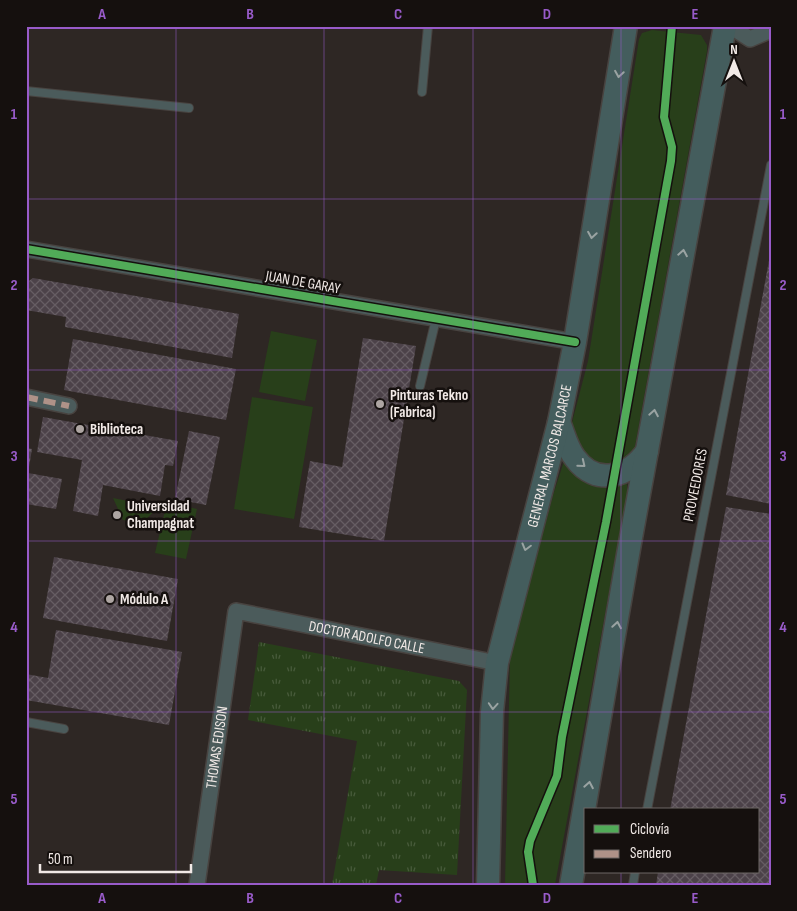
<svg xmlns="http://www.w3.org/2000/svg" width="797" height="911" font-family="'Sofia Sans Condensed',sans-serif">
<defs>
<pattern id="grass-tufts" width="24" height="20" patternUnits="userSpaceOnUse" patternTransform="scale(1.25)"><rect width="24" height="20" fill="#283f1a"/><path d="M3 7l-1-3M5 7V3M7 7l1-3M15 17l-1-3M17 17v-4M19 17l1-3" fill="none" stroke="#485b3b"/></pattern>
<pattern id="building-cross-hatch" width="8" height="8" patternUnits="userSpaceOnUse" patternTransform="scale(1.25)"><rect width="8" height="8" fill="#4c4249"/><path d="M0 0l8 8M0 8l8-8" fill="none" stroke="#665d63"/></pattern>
</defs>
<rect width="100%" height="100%" fill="#2e2724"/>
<path fill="url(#grass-tufts)" d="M259,642L459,681L467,690L457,875L379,870L376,885H332L357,741L248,720Z"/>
<path fill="#283f1a" d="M652,30L701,35L707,45V51L634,452L620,468L588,461L570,430L588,361L639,39L642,33Z
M271,331L317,340L305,401L259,392Z
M252,397L313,407L294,519L234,509Z
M564,461L627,481V495L555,885H505L510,657L553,495Z
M113,498L158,507L142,524L123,520Z
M167,502L197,509L186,559L155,553Z"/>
<path fill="url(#building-cross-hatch)" d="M770,255H771V504L726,495Z
M33,278L239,314L232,358L65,327L66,317L26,310V283Z
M363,338L416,346L384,541L299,527L310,461L342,467Z
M73,339L236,369L226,420L64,390Z
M43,417L178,441L173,466L165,465L160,496L103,485L98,516L73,511L82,460L37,452Z
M189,431L220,437L206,505L175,499Z
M26,448L32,449L28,473L62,479L56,509L26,504Z
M726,507L771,514V885H656L658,872H758V810H670Z
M54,557L178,579L167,641L43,618Z
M56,630L182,652L169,725L26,700V674L48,678Z"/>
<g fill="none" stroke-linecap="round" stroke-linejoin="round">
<defs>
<path id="service" d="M26,91L189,108
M422,92L428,26
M420,386L436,319
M26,722L64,729
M647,810L771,165
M633,885L635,872"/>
<g id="minor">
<path d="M730,26L750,39L771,30"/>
<path d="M26,249L575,342"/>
<path d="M26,397L69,406"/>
<path id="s1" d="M197,885L236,611L497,663"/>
</g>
<g id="secondary">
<path d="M559,422C564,434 567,448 575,458C596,487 629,477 647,451"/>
<path id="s2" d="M488,885L492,712L497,663L559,422L575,342L626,26"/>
<path d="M571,885L630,543L725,26"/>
</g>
</defs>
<use href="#service" stroke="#484340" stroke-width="10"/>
<use href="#minor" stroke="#484340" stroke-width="18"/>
<use href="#secondary" stroke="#484340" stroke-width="25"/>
<use href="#service" stroke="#4b5b5b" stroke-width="8"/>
<use href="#minor" stroke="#4b5b5b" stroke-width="15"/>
<use href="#secondary" stroke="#445d5d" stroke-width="22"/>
<path stroke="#af9288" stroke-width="6" stroke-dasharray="12 6" stroke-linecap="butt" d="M26,397L69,406"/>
<defs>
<path id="cycleway" d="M26,249L575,342
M533,885L528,852L530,841L557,776L562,737L606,522L671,161L672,147L664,117L672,26"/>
</defs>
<use href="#cycleway" stroke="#15100e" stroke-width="11"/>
<use href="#cycleway" stroke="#51ab58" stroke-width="8"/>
</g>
<defs><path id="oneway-chevron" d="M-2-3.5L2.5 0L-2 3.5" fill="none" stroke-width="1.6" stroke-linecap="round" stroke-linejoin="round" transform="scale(1.25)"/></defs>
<g stroke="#9aa3a2">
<use href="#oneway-chevron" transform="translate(619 74) rotate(99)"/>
<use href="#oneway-chevron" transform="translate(592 235) rotate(99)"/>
<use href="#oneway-chevron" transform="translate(683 253) rotate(-80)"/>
<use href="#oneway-chevron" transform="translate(654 413) rotate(-80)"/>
<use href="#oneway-chevron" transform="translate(582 464) rotate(39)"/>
<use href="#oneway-chevron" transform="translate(526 547) rotate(105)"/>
<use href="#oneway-chevron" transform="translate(617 625) rotate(-81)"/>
<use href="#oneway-chevron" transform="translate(493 706) rotate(94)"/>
<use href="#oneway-chevron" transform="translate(589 785) rotate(-80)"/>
</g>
<path fill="none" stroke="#985bc9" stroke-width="1" stroke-opacity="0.55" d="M176,26V885M324,26V885M473,26V885M621,26V810M26,199H771M26,370H771M26,541H771M26,712H771M621,872V885"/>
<g fill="#ada5a2" stroke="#15100e" stroke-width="2">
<circle cx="380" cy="404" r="5"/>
<circle cx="80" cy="429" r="5"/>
<circle cx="117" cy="515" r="5"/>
<circle cx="110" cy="599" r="5"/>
</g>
<g text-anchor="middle" stroke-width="5" stroke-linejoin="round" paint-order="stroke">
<g font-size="15" fill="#f1e9e6" stroke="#15100e">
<text transform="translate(303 282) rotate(10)" y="5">JUAN DE GARAY</text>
<text dy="5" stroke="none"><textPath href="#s2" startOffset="436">GENERAL MARCOS BALCARCE</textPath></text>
<text transform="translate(695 485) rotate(-79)" y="5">PROVEEDORES</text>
<text dy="5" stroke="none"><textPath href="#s1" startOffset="410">DOCTOR ADOLFO CALLE</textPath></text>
<text dy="5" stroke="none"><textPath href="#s1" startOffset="139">THOMAS EDISON</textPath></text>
</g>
<g font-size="15" font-weight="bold" fill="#f1e9e6" stroke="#15100e" text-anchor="start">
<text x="390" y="400">Pinturas Tekno<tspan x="390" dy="17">(Fabrica)</tspan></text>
<text x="90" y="434">Biblioteca</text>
<text x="127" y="511">Universidad<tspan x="127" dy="17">Champagnat</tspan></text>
<text x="120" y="604">Módulo A</text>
</g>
</g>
<rect width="797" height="911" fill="none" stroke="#15100e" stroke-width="55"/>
<rect x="584" y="808" width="175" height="65" fill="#15100e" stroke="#6d6764"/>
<rect x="594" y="825" width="25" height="8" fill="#51ab58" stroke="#6d6764"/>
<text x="630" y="834" font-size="15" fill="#f1e9e6">Ciclovía</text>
<rect x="594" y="850" width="25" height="8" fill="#af9288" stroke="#6d6764"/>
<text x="630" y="858" font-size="15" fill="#f1e9e6">Sendero</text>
<g transform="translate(734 62)" stroke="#15100e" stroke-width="4" paint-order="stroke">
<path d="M0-4L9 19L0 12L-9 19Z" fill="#f1e9e6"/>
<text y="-8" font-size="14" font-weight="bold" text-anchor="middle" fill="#f1e9e6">N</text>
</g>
<path d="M40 864v8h151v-8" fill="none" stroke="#f1e9e6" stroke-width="2.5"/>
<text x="48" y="864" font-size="15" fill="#f1e9e6" stroke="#15100e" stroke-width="4" paint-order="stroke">50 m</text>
<rect x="28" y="28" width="742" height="856" fill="none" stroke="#985bc9" stroke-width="2"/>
<g font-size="16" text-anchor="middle" font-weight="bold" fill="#985bc9">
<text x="102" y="19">A</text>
<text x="250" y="19">B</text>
<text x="398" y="19">C</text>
<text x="547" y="19">D</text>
<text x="695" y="19">E</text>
<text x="14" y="119">1</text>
<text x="783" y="119">1</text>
<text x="14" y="290">2</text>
<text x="783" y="290">2</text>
<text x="14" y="461">3</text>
<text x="783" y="461">3</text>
<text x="14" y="632">4</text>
<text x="783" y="632">4</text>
<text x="14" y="804">5</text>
<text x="783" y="804">5</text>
<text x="102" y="903">A</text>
<text x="250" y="903">B</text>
<text x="398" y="903">C</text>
<text x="547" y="903">D</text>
<text x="695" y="903">E</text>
</g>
</svg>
